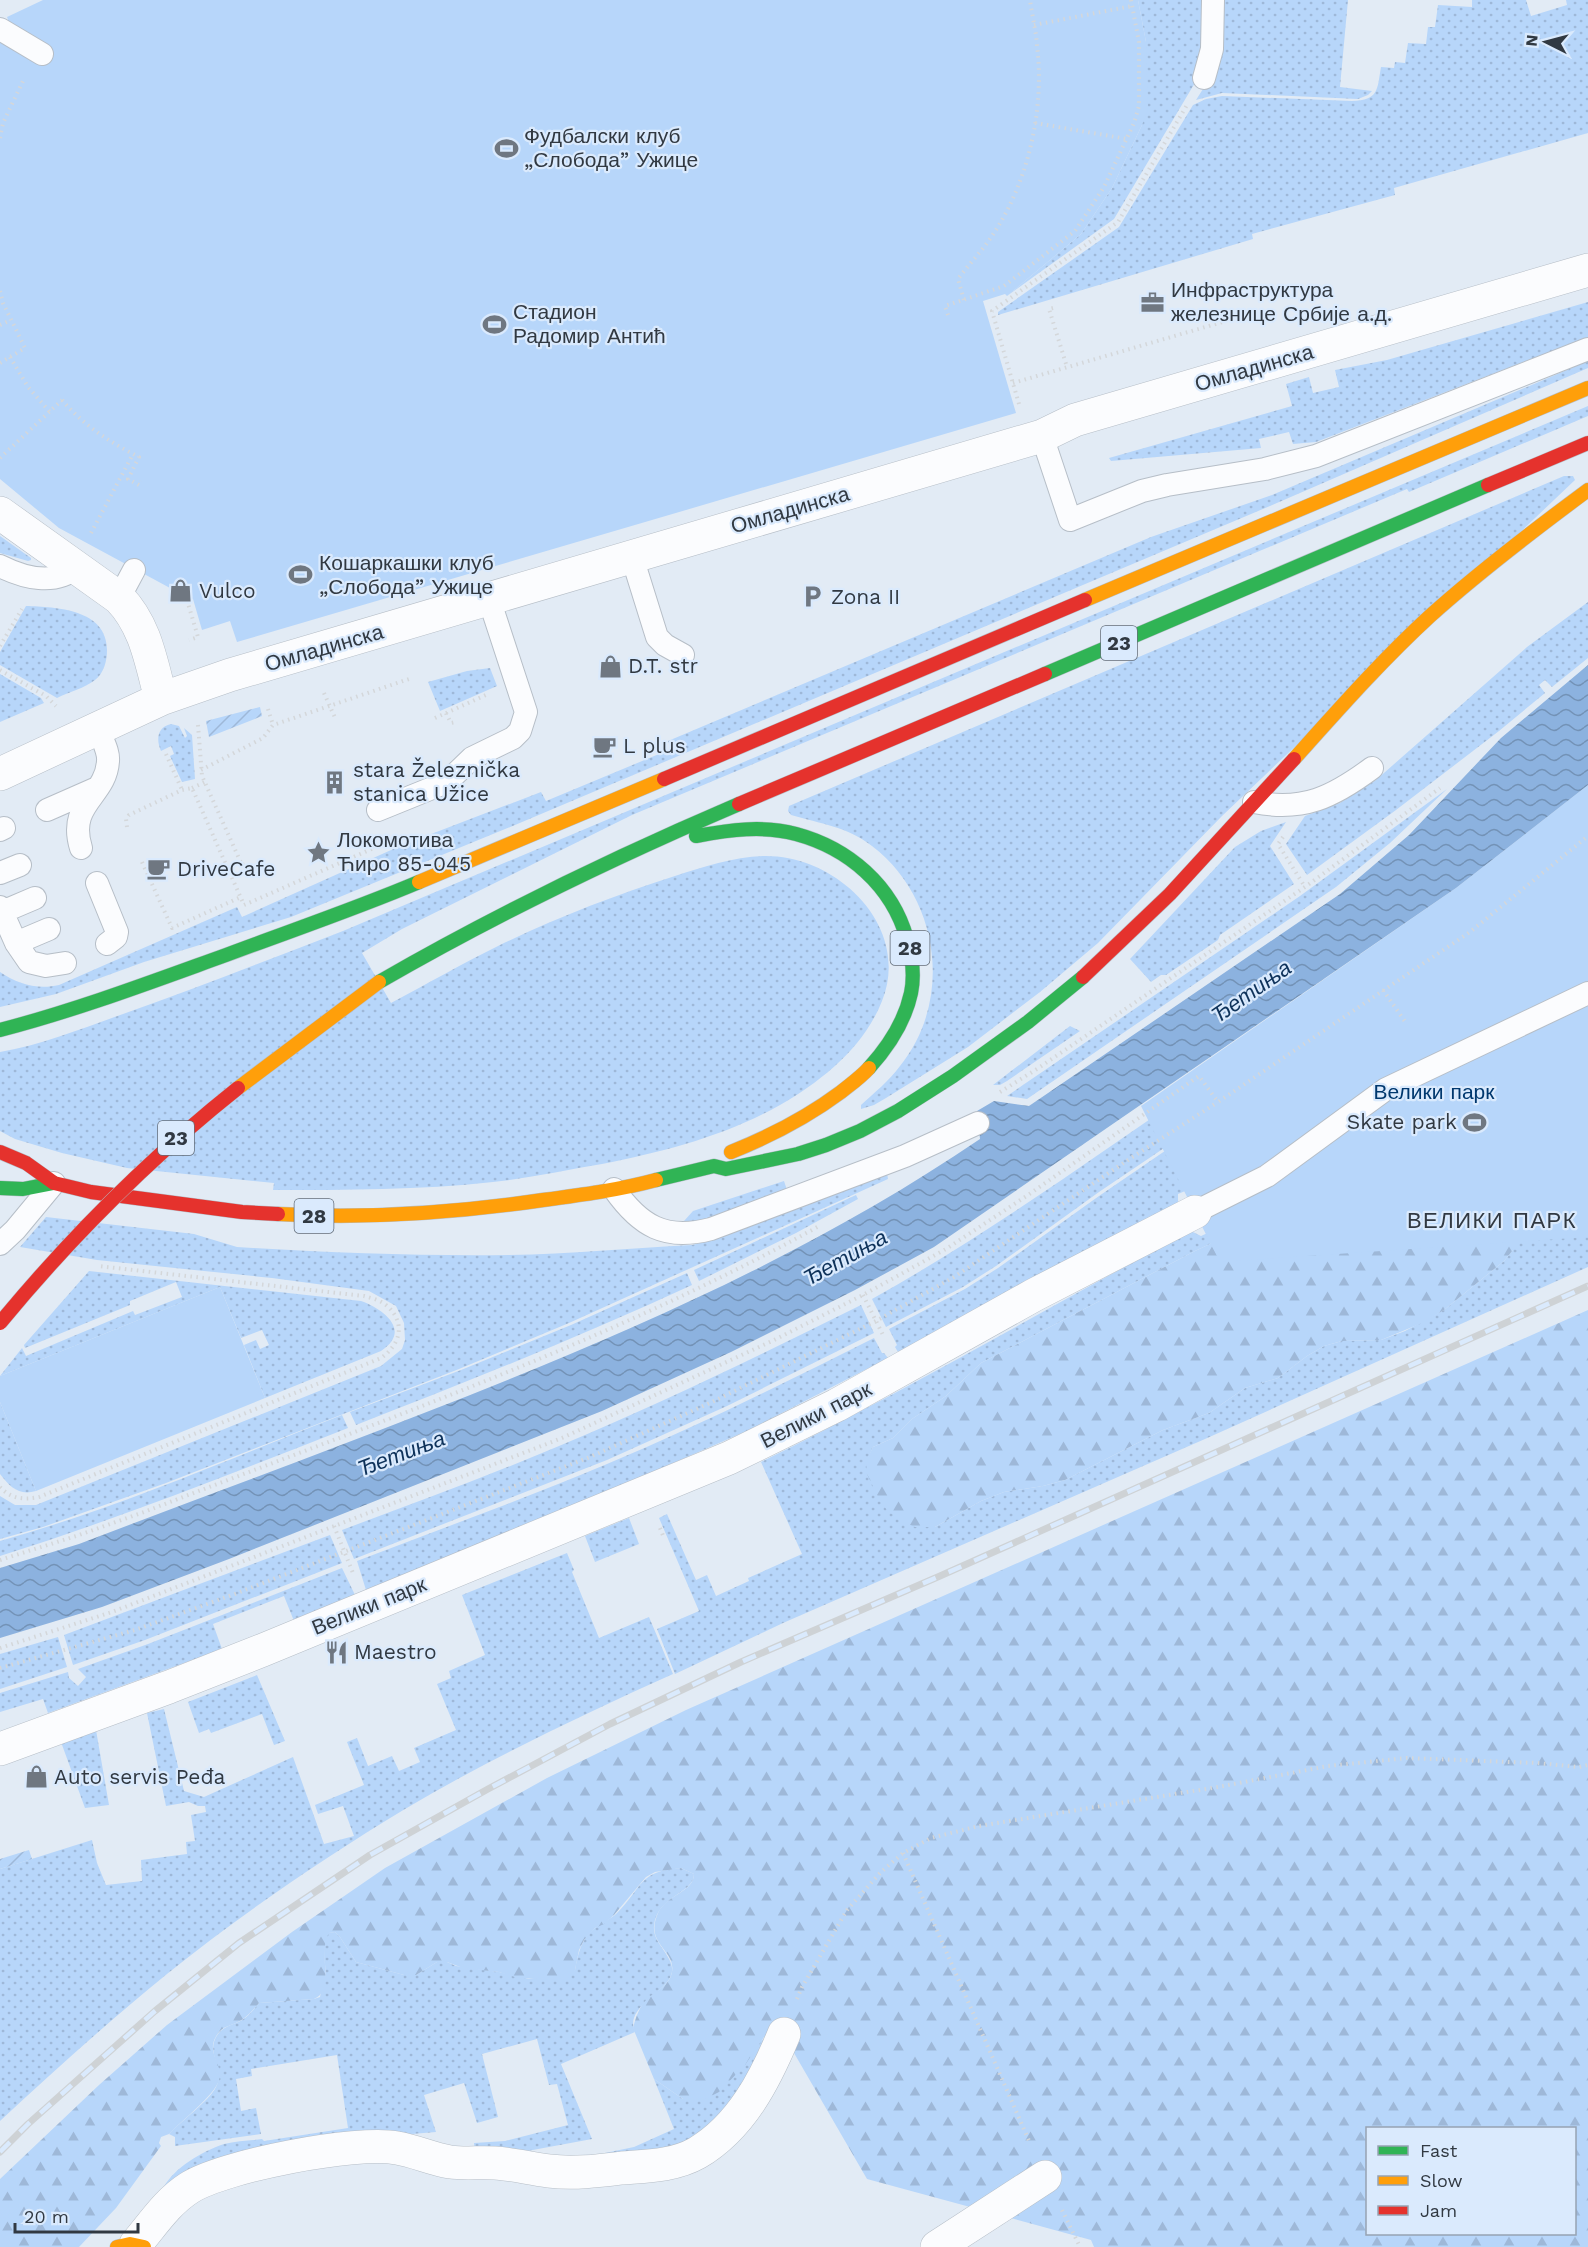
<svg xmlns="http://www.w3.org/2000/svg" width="1588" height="2247" font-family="'Work Sans',sans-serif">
<defs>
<pattern id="grass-dots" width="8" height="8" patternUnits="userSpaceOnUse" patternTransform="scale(1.5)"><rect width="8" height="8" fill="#b7d6fa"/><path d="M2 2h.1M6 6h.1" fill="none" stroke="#9eb8d8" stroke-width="1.8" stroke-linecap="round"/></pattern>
<pattern id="forest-firs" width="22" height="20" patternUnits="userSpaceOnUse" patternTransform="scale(1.5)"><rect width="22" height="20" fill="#b7d6fa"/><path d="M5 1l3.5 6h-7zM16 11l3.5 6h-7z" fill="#9eb8d8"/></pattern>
<pattern id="garden-furrows" width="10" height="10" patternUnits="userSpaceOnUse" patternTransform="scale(1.5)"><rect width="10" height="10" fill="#b7d6fa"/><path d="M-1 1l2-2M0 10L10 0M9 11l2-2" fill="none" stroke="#9eb8d8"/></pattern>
<pattern id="water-waves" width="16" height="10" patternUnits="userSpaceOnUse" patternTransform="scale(1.5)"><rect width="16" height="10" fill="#8cb2df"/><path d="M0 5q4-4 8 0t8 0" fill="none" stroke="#7392b6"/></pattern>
</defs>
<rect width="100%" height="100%" fill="#e2ebf5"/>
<path fill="url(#grass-dots)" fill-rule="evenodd" d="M1138,0H1206L1199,76L1114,219L1007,296L1081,234L1112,188L1142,125L1146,42Z
M1219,0H1348L1340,87L1372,91L1368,95L1358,99L1222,93L1196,100L1208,81Z
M1472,0H1526L1531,16L1567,5L1566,0H1588V133L1394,188L1395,195L1252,234L1253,239L998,315V312L1119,227L1193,105L1206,99L1222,96L1352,101C1379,100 1377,90 1381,67L1394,68L1395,62L1405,63L1408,43L1426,44L1428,27H1435L1438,5L1472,7Z
M1588,302V337L1316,442L1293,444L1289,432L1259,439L1261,448L1111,461L1109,458L1292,406L1286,384L1309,377L1313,393L1339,387L1335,370L1387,360Z
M1588,361V368L1270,506L515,825L291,917L144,962L56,994L0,1007V972C18,984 37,990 59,985L237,907L242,917L400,846L541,792L546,801L671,749L668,741L1151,537L1272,495Z
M1588,406V416L1409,492L1407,489L632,815L402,929L362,953L391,1003C427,984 463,963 500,945C556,918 615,895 675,876C703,867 733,857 763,856C836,854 912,926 882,1001C864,1047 822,1081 780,1105C725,1136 663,1152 602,1164C566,1170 530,1178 493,1182C420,1190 346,1190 273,1190L274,1183L127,1168L62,1153L15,1139L0,1131V1052C42,1045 83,1028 123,1014C197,988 270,959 343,931Z
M1564,476H1573L1575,480L1222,816L1098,943L1040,992L968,1047L886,1098L874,1105L861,1109V1105C874,1093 889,1081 900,1066C954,999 939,897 872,846C846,826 821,824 791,815L788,811L789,806Z
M0,536L31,558V560L28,561L0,553Z
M1588,602V658L1552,687L1545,680L1539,685L1545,693L1499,731L1396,810L1307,875L1286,844L1305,816L1340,803L1376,780L1527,647Z
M26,606C56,607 107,609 107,650C107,661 104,673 95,680C85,688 69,692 57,698L0,665V652Z
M490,668L497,686L440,711L428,682L467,671Z
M0,674L41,698L44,703L0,722Z
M171,724L179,726L185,738L187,736L184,728L192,735L195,779L182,782L170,756L174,754L171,746L161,751C156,740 157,727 171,724Z
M1447,789L1390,843L1336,887L1027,1099L1007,1096L1300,896Z
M1286,822L1270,846L1294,884L1220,935L1218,940L1166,975H1161L1151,982L1130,959L1235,847L1261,831Z
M1383,1002L1190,1189L1178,1194V1205L1022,1283L898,1352L895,1347L897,1345L889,1329L965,1289L998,1268L1099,1196Z
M1070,1026L1080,1031L1007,1081L1000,1085H993Z
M1198,1086L1216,1113L1099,1192L996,1266L963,1287L886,1327L872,1299C985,1236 1090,1160 1198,1086Z
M1588,1150V1267L1205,1439L783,1623L675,1674L657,1629L699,1611L659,1518L667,1514L696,1580L707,1575L716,1596L749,1581L748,1578L802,1554L761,1462C907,1390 1047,1308 1191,1231L1201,1236L1212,1231ZM1257,1222L1513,1250L1504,1261L1444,1310L1405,1331L1381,1340L1342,1341L1324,1346L1307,1356L1278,1378L1245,1388L1209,1413L1163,1430L1065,1480L1043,1486L1004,1492L981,1501L935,1527L867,1474V1461L873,1447L893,1438L912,1419L946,1396L981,1363L1195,1251Z
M887,1173L888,1179L569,1323L459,1369L166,1483L43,1527L0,1539V1496L15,1505H36L381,1366L402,1349L405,1340L404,1323L396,1306L369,1291L272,1278L97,1260L20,1247L46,1217L194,1234L237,1247L253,1248C338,1253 423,1256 509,1255C570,1254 631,1248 692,1245L704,1242Z
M784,1181L787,1190L708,1222L685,1224L684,1221L693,1211Z
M856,1195L858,1199L796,1233L699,1281L694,1270Z
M89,1271L361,1301C384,1309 412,1331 381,1351L265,1398L244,1345L256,1340L260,1349L269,1345L262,1330L241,1338L220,1287L0,1376L22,1348L26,1356L133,1311L135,1315L182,1297L176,1282L130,1301V1305L25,1348L24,1345Z
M687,1273L692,1285C582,1336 469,1381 356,1425L350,1412L461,1370L571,1325Z
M861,1305L874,1333L727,1406L607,1460L354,1559L342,1530C414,1503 488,1476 559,1446C662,1403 761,1355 861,1305Z
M874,1338L882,1353H884L888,1358L749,1430L641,1477L366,1590L357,1561C440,1529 524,1499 607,1464C698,1426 786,1382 874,1338Z
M0,1402L36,1491C19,1496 10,1487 0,1474Z
M342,1415L348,1428C233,1473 118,1519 0,1556V1541C117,1508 229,1459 342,1415Z
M629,1518L639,1544L595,1562L585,1536Z
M330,1535L342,1563L145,1640L73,1665L64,1635Z
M567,1553L574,1570L572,1572L599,1638L649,1617L673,1674C582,1715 491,1758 405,1809C324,1858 240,1915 167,1974C109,2021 54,2071 0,2121V1869L92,1840L97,1863L106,1885L142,1881L141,1860L187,1854L186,1842L195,1841L191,1815L206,1812L205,1806H198L189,1802L166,1806L147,1713L164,1709L184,1791L204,1797L293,1757L324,1844L354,1836L343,1806L318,1814L315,1805L364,1785L347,1742L357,1738L368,1766L392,1756L399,1771L420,1762L414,1748L456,1730L437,1684L451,1678L449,1671L485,1655L462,1595Z
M342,1568L355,1595L294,1621L284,1596L213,1624L222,1649L48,1713L43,1699L0,1712V1693L68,1672L69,1678L78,1686L86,1677L78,1669L148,1644Z
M58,1637L67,1667L0,1689V1654Z
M257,1675L285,1741L274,1745L262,1714L211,1733L209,1729L199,1733L188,1702Z
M96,1730L109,1805L85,1808L61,1742Z
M681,1868L694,1874C694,1894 657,1895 654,1926C652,1947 683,1960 668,1981C658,1995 625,2010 635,2032L561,2064L592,2139L522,2152H475L474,2143L505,2141L568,2125L557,2084L549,2085L537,2039L482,2054L498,2117L477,2123L464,2083L424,2095L436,2132L363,2138L163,2188C175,2167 201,2152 224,2144C236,2141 250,2141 262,2139L264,2141L348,2128L337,2055L251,2069L252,2076L236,2079L241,2111L256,2108L261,2134L175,2146V2137L169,2134C181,2121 209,2101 216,2087C226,2068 204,2053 218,2034C225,2025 234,2025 242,2020C249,2016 254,2009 259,2003L314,1999L320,1997C321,1990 324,1984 325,1977C327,1963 320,1947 328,1933L335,1932L340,1937L356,1962L404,1975H416L437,1962H447L456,1966L499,1972L529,1979L575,1970C578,1954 581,1939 594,1929C601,1923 610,1920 617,1913C643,1887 638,1871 681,1868Z
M770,2034L753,2080L693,2144L552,2164L634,2147L674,2129L654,2079L683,2099Z"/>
<path fill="url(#forest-firs)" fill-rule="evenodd" d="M1257,1222L1516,1235L1513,1250L1504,1261L1444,1310L1422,1323L1381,1340L1342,1341L1324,1346L1307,1356L1278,1378L1245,1388L1209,1413L1163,1430L1065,1480L1043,1486L1004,1492L981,1501L935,1527H915L903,1522L887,1510L880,1501L867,1474L866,1461L873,1447L893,1438L912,1419L946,1396L981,1363L1195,1251Z
M1588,1310V2247H1094L1091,2240L867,2179L783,2034H770L764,2037L745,2065L719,2092L705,2099L694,2102L683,2099L654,2079L633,2028C636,2017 639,2007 647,1999C656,1991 670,1985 672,1972C676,1949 644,1945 658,1913C666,1895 694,1892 694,1874L681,1868L655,1872L646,1877L614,1915L604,1924L595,1928L584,1940L579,1950L575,1970L568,1977L560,1980L518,1978L499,1972L463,1968L447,1962H437L416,1975H404L356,1962L340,1937L335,1932L329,1933C317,1952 336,1990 314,1999L259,2003C254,2009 249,2015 243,2019C235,2025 225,2025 219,2032C203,2052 224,2063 219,2080C215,2095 181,2121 169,2134L161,2137L159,2143L161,2146L116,2208L79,2247H0V2179L99,2085L167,2025L292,1932L385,1868L547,1778L686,1710ZM1368,2128H1574V2234H1368Z"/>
<path fill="#b7d6fa" d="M43,0H1138L1146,42L1148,109L1142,125L1112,188L1081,234L1007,296L1005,294L983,301L1016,413L237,642L230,621L202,630L193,599L175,603L170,588L59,528L0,479V40L10,25L7,17Z
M1588,785V1237L1220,1262L1141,1106L1456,888Z
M220,1287L265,1398L36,1491L0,1402V1376Z"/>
<path fill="url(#garden-furrows)" d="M260,707L262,716L209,737L206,721Z
M29,1850L32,1859L0,1869V1859Z"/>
<path fill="url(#water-waves)" d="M1588,665V785L1456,888L934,1247L855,1290L731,1352L602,1411L229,1559L102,1607L0,1638V1568L79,1544C194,1500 309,1458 424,1413C617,1338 808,1256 980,1139L977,1111L994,1101L1029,1106L1340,894L1409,835L1501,738Z"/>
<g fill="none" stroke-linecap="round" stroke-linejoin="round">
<defs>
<path id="lane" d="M0,29L42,54
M1204,78L1212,49L1213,0
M1042,436L1070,520L1142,491L1167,485L1265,469L1316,456L1588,349
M632,557L657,637L665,645L683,655
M0,566C24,578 55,586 77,567
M119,598L134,570
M1254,802C1303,812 1333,797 1372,768
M47,810L97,788
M378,810L447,782L472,758L513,738L520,731L526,712L489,599
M0,830L4,828
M81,848C67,803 106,797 108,761C109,751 102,740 99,730
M0,873L20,865
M97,883L117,932L116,937L107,944
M0,907L16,943L29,962L46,966L65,963
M2,912L35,898
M16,943L49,929
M614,1189C640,1226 665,1241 711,1229L905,1156L978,1123
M1195,1212L1267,1176L1386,1089L1588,993
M0,1244L15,1230L54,1183"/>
<path id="street" d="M0,513L119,598C146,626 151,662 161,699
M0,774L161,699L230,675L1042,436L1075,420L1588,270
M0,1749L169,1687L263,1650L729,1458L837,1405L1034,1295L1195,1212
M136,2244C153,2224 167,2202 189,2188C223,2166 357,2140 397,2148C415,2151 432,2159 450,2162C465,2164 480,2162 495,2163C513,2164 531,2169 549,2171C573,2174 598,2171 622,2168C647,2166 674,2166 697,2153C741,2127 765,2080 784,2034
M937,2247L1045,2177"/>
<path id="fast" d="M1045,674L1488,485
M696,836C729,830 763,825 796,834C848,848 892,885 907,939C912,956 915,974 911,993C905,1021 888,1047 869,1068
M379,982C495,915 615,857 739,804
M0,1030C77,1010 151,982 226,955C290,931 355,909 419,882
M656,1180L714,1166L726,1169L798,1154L826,1145L860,1131L898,1111L953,1076L1028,1022L1083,977
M0,1188L23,1189L54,1183"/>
<path id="slow" d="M1085,600L1588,388
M1294,759C1338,710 1382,660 1430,616C1480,571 1534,530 1588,490
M419,882L664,779
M731,1152C771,1136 806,1118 841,1092C851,1084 861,1077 869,1068
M278,1214C367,1219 455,1213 543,1200C581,1195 619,1190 656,1180
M117,2247L130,2244L144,2247"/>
<path id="jam" d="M1488,485L1588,443
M664,779L1085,600
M739,804L1045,674
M1083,977L1170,894L1294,759
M0,1152L26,1163L54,1183L91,1192L242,1212L278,1214"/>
</defs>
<use href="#lane" stroke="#b6bec7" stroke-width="24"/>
<use href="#street" stroke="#b6bec7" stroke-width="34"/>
<use href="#fast" stroke="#b6bec7" stroke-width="15"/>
<use href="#slow" stroke="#b6bec7" stroke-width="15"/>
<use href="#jam" stroke="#b6bec7" stroke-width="15"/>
<path stroke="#d4d7da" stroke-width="4" stroke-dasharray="1.5 4.5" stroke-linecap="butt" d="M1034,25L1132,6
M1035,123L1127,139
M0,138L3,123L23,81
M0,291L3,303L25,348L0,363
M964,300L958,279C969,264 982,251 992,236C1028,183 1045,109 1037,46C1036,30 1032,15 1030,0
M1053,308L1049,309L1067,367
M948,315L945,306L1004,286L1075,231L1104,187L1134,123L1139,106V42L1131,0
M0,325L11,320
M10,357L28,387L50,412
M1013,383L1226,321L1224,315
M62,400C83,425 111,443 139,457L128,479L139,485L141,481
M1019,404L992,311L1118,222L1187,105
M0,458L62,400
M91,533L133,454
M187,600L198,637L189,640
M0,646L22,609
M0,670L46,696L56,706
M324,693L336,720
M268,709L273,725
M446,713L451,723L456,722
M435,718L486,695
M198,725L202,776L242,865L248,863
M166,754L182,790
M201,770L263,738L273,725L409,679
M192,788L205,782
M127,827L126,819L129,815L182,790L192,788L244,905L383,844
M1283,837L1278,844L1305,887
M142,862L172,928L241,897
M1383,990L1406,1023
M1000,1092L1037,1069L1305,887L1440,788
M863,1295L884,1337
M0,1487C11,1499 24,1500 39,1497L381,1358C400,1345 407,1323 386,1305C380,1300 371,1298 364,1296L98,1266
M334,1526L353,1573
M660,1528L664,1538
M0,1560L76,1536L144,1512C372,1424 606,1344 821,1225
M0,1648L112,1612L562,1438L772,1341L863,1295L946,1249L1028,1195L1199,1076L1218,1102L1470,932L1588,836
M0,1668L135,1630L232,1595L590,1457L712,1402L876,1321L954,1277L1131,1158L1218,1102
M903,1853L1030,2143
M797,1999L802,1987L847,1910L880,1873L903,1853L931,1838L979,1826L1218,1787L1328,1766L1407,1758L1537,1763L1579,1767L1588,1765
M1062,2210L1080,2247"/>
<use href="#lane" stroke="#fbfcfe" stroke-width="22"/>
<use href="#street" stroke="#fbfcfe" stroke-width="33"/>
<use href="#fast" stroke="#30b455" stroke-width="14"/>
<use href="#slow" stroke="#ff9f0a" stroke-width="14"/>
<use href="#jam" stroke="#e5322d" stroke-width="14"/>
<defs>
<path id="rail" d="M0,2152L28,2124L155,2011L239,1943L370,1855L488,1789L610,1724L741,1662L940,1576L1588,1286"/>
</defs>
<use href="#rail" stroke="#ced2d5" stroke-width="7"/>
<use href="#rail" stroke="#daeafd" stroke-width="4.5" stroke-dasharray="14" stroke-linecap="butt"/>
<defs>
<path id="slow-bridge" d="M238,1088L379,982"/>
<path id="jam-bridge" d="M0,1323C71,1237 150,1158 238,1088"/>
</defs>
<use href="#slow-bridge" stroke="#b6bec7" stroke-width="15" stroke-linecap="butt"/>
<use href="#jam-bridge" stroke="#b6bec7" stroke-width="15" stroke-linecap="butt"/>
<use href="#slow-bridge" stroke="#ff9f0a" stroke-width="14"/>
<use href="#jam-bridge" stroke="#e5322d" stroke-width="14"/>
</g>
<defs>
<symbol id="stadium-bare" viewBox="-9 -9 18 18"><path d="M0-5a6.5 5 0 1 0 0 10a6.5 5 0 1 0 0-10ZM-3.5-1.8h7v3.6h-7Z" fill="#6f7781" stroke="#daeafd" stroke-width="2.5" paint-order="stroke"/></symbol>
<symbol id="office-bare" viewBox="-9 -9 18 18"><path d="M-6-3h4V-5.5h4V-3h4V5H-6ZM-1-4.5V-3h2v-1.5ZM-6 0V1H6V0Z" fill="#6f7781" stroke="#daeafd" stroke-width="2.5" paint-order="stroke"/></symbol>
<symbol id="shop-bare" viewBox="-9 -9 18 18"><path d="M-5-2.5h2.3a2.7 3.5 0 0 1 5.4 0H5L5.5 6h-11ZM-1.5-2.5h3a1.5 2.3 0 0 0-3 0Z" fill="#6f7781" stroke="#daeafd" stroke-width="2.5" paint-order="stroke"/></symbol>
<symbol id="parking-bare" viewBox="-9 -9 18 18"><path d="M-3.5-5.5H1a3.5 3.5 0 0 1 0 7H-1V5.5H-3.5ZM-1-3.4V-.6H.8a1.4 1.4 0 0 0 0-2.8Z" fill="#6f7781" stroke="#daeafd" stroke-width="2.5" paint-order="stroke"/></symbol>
<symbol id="cafe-bare" viewBox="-9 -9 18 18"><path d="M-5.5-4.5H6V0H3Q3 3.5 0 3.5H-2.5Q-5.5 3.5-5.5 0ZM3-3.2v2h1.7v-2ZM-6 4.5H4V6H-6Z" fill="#6f7781" stroke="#daeafd" stroke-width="2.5" paint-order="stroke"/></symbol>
<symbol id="building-bare" viewBox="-9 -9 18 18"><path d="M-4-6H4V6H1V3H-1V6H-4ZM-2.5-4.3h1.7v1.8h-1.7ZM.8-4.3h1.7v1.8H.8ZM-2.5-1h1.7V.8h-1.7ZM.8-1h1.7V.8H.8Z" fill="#6f7781" stroke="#daeafd" stroke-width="2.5" paint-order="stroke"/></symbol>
<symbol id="sight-bare" viewBox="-9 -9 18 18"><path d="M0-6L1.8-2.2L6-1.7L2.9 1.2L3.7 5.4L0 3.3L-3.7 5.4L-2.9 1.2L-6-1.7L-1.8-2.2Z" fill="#6f7781" stroke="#daeafd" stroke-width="2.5" paint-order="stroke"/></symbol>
<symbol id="restaurant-bare" viewBox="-9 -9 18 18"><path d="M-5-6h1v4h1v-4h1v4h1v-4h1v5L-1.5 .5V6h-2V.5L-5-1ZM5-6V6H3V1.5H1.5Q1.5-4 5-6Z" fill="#6f7781" stroke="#daeafd" stroke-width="2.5" paint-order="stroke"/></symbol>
</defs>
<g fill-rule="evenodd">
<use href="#stadium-bare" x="490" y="132" width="33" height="33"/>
<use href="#office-bare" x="1136" y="286" width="33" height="33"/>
<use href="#stadium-bare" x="478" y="308" width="33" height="33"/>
<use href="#stadium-bare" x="284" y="558" width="33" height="33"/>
<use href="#shop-bare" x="164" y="574" width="33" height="33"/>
<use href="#parking-bare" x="796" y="580" width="33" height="33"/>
<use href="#shop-bare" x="594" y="650" width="33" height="33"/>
<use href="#cafe-bare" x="588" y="730" width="33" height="33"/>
<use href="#building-bare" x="318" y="766" width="33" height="33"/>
<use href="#sight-bare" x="302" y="836" width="33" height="33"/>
<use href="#cafe-bare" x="142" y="852" width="33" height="33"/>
<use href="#stadium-bare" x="1458" y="1106" width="33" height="33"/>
<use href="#restaurant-bare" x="320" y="1636" width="33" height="33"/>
<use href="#shop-bare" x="20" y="1760" width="33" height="33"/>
</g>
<g text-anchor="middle" stroke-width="4.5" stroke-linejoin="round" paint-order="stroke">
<g fill="#daeafd" stroke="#646e7a" stroke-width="1.5">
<rect x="1101" y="626" width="36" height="34" rx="4.5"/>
<rect x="890.5" y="931" width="39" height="34" rx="4.5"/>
<rect x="158" y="1121" width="36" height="34" rx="4.5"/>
<rect x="294.5" y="1199" width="39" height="34" rx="4.5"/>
</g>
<g font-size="20" font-weight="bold" fill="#313942">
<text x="1119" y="650">23</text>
<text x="910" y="955">28</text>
<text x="176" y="1145">23</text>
<text x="314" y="1223">28</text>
</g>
<g font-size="21" fill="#313942" stroke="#daeafd" text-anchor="start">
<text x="524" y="143">Фудбалски клуб<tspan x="524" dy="24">„Слобода” Ужице</tspan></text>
<text x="1171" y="297">Инфраструктура<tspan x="1171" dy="24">железнице Србије а.д.</tspan></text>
<text x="513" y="319">Стадион<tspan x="513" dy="24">Радомир Антић</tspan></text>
<text x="319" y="570">Кошаркашки клуб<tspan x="319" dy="24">„Слобода” Ужице</tspan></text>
<text x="199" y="598">Vulco</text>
<text x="831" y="604">Zona II</text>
<text x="628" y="673">D.T. str</text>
<text x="623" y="753">L plus</text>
<text x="353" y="777">stara Železnička<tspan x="353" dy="24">stanica Užice</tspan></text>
<text x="337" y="847">Локомотива<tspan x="337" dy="24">Ћиро 85-045</tspan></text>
<text x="177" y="876">DriveCafe</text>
<text x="1457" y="1129" text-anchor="end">Skate park</text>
<text x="354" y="1659">Maestro</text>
<text x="54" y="1784">Auto servis Peđa</text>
</g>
<g font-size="21" fill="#313942" stroke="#daeafd">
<text transform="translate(1254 368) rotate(-16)" y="7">Омладинска</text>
<text transform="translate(790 510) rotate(-16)" y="7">Омладинска</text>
<text transform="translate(324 648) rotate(-16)" y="7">Омладинска</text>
<text transform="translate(816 1415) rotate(-27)" y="7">Велики парк</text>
<text transform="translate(369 1606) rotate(-22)" y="7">Велики парк</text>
</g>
<g font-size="21" fill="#00386e" stroke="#daeafd">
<text x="1434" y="1099">Велики парк</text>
</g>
<g font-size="22" font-style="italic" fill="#0e325a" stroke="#daeafd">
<text transform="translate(1251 991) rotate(-35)" y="8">Ђетиња</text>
<text transform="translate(845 1257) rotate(-29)" y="8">Ђетиња</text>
<text transform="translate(401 1453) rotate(-21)" y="8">Ђетиња</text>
</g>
<g font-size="22" letter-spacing="1.5" fill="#313942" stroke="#daeafd">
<text x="1492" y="1228">ВЕЛИКИ ПАРК</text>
</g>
</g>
<rect x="1366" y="2127" width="210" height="108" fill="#daeafd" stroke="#96a3b2" stroke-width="1.5"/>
<rect x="1378" y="2146" width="30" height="9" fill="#30b455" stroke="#96a3b2" stroke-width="1.5"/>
<text x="1420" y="2157" font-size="18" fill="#313942">Fast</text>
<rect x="1378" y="2176" width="30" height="9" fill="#ff9f0a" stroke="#96a3b2" stroke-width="1.5"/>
<text x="1420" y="2187" font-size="18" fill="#313942">Slow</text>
<rect x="1378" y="2206" width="30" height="9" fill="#e5322d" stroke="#96a3b2" stroke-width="1.5"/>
<text x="1420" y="2217" font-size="18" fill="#313942">Jam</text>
<g transform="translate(1546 42) rotate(276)" stroke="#daeafd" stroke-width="4.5" paint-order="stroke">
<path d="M0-4.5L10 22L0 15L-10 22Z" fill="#313942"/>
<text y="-9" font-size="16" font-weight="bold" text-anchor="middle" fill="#313942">N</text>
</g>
<path d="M15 2223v9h123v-9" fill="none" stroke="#313942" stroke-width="3"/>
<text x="24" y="2223" font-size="18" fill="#313942" stroke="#daeafd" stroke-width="4.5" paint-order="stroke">20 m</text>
</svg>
